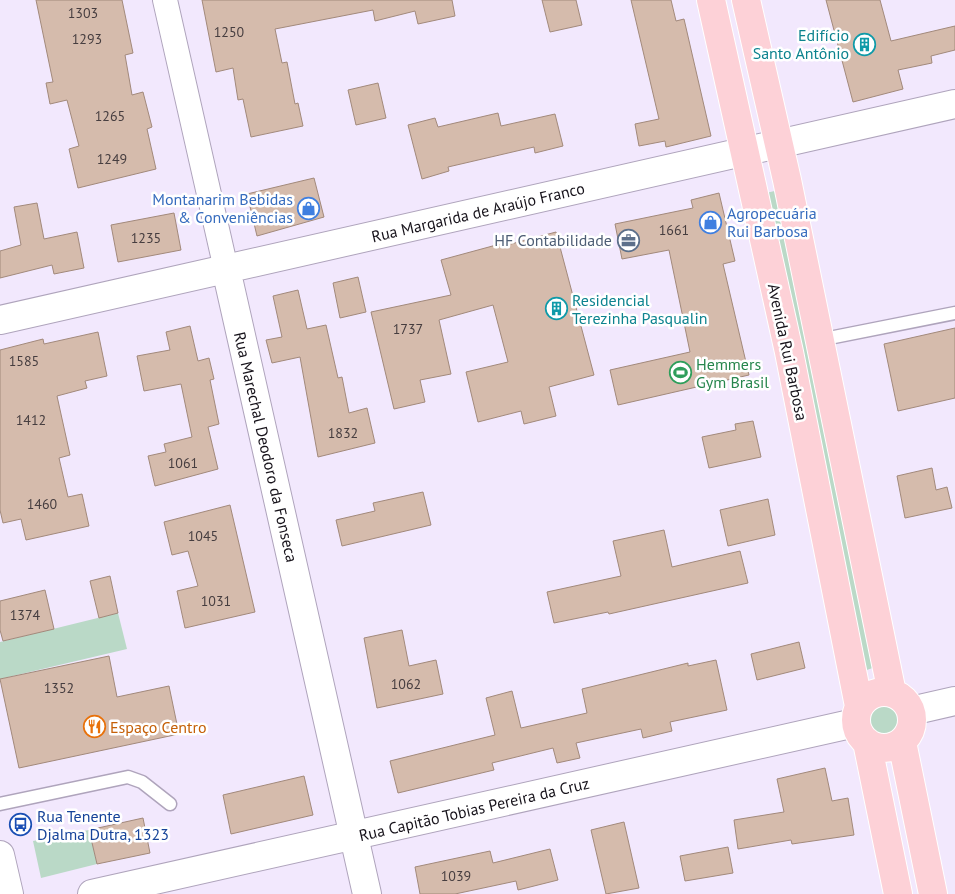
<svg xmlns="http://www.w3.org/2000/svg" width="955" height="894" font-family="'PT Sans',sans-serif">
<rect width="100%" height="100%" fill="#f2e8fd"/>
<path fill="#bad9c7" d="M783,189L884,664L864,671L766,193Z
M118,613L127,649L0,679V642Z
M885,699C919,714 900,746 879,741C874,739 870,735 866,732L867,707L879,700Z
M89,830L97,864L41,878L33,841Z"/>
<path fill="#d5bbac" stroke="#a2897b" d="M36,0H122L133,53L125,55L132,95L143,92L152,127L147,129L156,169L78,188L69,149L79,146L67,100L50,104L46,83L53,82Z
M202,0H452L455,16L418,24L415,11L375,21L373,10L275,29L282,63L287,62L295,104L298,103L303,126L251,137L243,99L238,100L233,68L216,72Z
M542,0H576L582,25L550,32Z
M631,0H671L676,21L684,19L711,136L666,147L665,141L639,146L635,124L659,119Z
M826,0H880L891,41L955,26V50L931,56L932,63L898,70L903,89L853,102Z
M378,83L386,118L356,125L348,90Z
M498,113L501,126L555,114L563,146L535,153L534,147L448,167L449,171L422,179L408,125L435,118L438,127Z
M314,178L324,217L257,236L247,194Z
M719,193L735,261L723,264L749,375L618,405L610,370L690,352L669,250L622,259L615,224L693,208L691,200Z
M37,203L44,239L77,232L84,268L54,274L52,265L0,278V251L21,245L14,207Z
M174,213L181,250L118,262L111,225Z
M556,232L594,375L549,387L556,416L524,424L521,411L478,422L466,372L508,362L493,305L439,320L451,374L420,380L425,402L394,409L371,312L451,295L441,260L511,241V244Z
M358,277L366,312L340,318L333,283Z
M298,290L307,329L326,325L338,378L342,377L349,413L367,408L375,443L318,457L300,357L272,363L266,340L282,337L273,296Z
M190,326L198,361L209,358L214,379L210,380L219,424L208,427L218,469L155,486L148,456L166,452L164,444L192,437L181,384L144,391L137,356L170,350L166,332Z
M955,328V398L898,411L884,344Z
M98,332L107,376L85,381L87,388L57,396L70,455L59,458L68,497L82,494L89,526L26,540L21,519L3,523L0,510V350L43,339L44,344Z
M753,421L761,457L709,468L702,437L736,430L735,424Z
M932,468L936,490L947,487L952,508L905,518L897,476Z
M423,492L431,525L342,546L336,520L375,511L373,503Z
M768,499L775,535L728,546L720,510Z
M230,505L255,612L185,628L177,591L198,586L188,551L172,555L164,522Z
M664,530L672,567L740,551L748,583L609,614L608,612L554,623L547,592L621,576L613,541Z
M110,576L118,613L99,618L90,581Z
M45,590L54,629L3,641L0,630V601Z
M402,630L409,666L436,660L443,694L377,708L364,638Z
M799,642L805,668L757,680L751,654Z
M109,656L117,697L169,686L179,734L19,768L0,679Z
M716,660L727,710L670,722L672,731L643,738L641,729L576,743L580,758L557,763L553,748L492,763L494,770L398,793L390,761L495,735L486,698L512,691L521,728L587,713L582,689L688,663V666Z
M825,768L832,801L848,798L854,835L792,844L791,840L738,849L734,820L784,812L777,779Z
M304,776L313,815L231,834L223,795Z
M143,818L150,853L97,864L89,830Z
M624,822L639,888L606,894L591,830Z
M728,847L733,873L685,881L680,856Z
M550,849L558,880L518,890L516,881L455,894H420L415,867L490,851L493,863Z"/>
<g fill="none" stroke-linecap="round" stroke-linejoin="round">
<defs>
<path id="lane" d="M819,340L955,313
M0,804L128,777L142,782L170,804"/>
<path id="street" d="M165,0L226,269"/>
<path id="secondary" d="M226,269L367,894
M0,320L955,104
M911,711L955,701
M0,855L9,894
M92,894L855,723"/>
<path id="primary" d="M711,0L789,352L859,706
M746,0L787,180L892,693
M856 720a28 28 0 1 1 56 0a28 28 0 1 1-56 0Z
M867,742L898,894
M902,742L933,894"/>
</defs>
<use href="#lane" stroke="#afa4bc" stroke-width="15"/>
<use href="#street" stroke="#afa4bc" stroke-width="26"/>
<use href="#secondary" stroke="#afa4bc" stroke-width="30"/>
<use href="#primary" stroke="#fff" stroke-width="30"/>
<use href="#lane" stroke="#fff" stroke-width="12"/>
<use href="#street" stroke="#fff" stroke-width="24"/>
<use href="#secondary" stroke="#fff" stroke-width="28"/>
<use href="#primary" stroke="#fdd1d7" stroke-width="28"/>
</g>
<defs>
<symbol id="building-ring" viewBox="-11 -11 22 22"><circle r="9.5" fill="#fff" stroke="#0f9aa8" stroke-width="1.5"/><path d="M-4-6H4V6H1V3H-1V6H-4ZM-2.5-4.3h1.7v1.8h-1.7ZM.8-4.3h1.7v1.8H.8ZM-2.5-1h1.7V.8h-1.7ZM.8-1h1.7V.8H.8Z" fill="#0f9aa8"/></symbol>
<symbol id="shop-ring" viewBox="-11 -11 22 22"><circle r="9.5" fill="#fff" stroke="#3f7fe0" stroke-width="1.5"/><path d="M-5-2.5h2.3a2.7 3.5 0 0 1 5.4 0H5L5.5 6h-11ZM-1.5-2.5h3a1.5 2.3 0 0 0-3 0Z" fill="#3f7fe0"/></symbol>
<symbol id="office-ring" viewBox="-11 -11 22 22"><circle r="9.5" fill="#fff" stroke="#5c6f8a" stroke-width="1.5"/><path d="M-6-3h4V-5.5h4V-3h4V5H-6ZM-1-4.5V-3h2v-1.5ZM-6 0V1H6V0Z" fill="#5c6f8a"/></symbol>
<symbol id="stadium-ring" viewBox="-11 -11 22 22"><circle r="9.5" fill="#fff" stroke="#2e9e5b" stroke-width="1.5"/><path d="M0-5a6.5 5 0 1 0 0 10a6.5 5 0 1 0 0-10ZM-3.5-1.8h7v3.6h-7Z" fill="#2e9e5b"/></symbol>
<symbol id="restaurant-ring" viewBox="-11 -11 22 22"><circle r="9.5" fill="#fff" stroke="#e8710a" stroke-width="1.5"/><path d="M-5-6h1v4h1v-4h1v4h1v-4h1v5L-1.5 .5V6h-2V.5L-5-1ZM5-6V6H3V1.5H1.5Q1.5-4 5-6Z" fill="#e8710a"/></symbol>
<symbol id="bus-ring" viewBox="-11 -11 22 22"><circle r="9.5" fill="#fff" stroke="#1a4fb4" stroke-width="1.5"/><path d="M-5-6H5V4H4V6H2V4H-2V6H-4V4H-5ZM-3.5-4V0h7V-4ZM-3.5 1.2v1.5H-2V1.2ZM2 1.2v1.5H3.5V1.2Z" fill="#1a4fb4"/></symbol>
</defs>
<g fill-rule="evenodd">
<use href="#building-ring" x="852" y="32" width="25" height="25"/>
<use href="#shop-ring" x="296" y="196" width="25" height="25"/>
<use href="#shop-ring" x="698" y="210" width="25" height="25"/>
<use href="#office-ring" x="616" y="228" width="25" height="25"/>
<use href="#building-ring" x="544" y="296" width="25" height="25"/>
<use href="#stadium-ring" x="668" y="360" width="25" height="25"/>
<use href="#restaurant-ring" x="82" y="714" width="25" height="25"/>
<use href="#bus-ring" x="8" y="812" width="25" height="25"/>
</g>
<g text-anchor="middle" stroke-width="5" stroke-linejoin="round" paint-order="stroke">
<g font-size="14" fill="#463d3f">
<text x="83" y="18">1303</text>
<text x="229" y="37">1250</text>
<text x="87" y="44">1293</text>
<text x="110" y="121">1265</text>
<text x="112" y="164">1249</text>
<text x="674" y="235">1661</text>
<text x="146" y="243">1235</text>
<text x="408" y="334">1737</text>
<text x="24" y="366">1585</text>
<text x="31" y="425">1412</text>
<text x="343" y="438">1832</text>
<text x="183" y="468">1061</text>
<text x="42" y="509">1460</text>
<text x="203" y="541">1045</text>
<text x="216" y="606">1031</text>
<text x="25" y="620">1374</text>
<text x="406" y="689">1062</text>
<text x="59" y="693">1352</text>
<text x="456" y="881">1039</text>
</g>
<g font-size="16" fill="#0d838f" stroke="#fff" text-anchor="end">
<text x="849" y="41">Edifício<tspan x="849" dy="18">Santo Antônio</tspan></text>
<text x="572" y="306" text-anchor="start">Residencial<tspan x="572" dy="18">Terezinha Pasqualin</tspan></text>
</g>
<g font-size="16" fill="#366cbe" stroke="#fff" text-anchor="end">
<text x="293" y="205">Montanarim Bebidas<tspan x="293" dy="18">&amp; Conveniências</tspan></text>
<text x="727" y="219" text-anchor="start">Agropecuária<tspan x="727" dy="18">Rui Barbosa</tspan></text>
</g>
<g font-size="16" fill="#17131b" stroke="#fff">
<text transform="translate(478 212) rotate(-13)" y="6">Rua Margarida de Araújo Franco</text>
<text transform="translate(788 352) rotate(78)" y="6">Avenida Rui Barbosa</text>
<text transform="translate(266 447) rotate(77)" y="6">Rua Marechal Deodoro da Fonseca</text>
<text transform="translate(474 809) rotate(-13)" y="6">Rua Capitão Tobias Pereira da Cruz</text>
</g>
<g font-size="16" fill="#4e5e75" stroke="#fff" text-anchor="end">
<text x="612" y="246">HF Contabilidade</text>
</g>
<g font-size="16" fill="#27864d" stroke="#fff" text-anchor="start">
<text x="696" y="370">Hemmers<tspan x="696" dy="18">Gym Brasil</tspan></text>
</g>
<g font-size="16" fill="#c56008" stroke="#fff" text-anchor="start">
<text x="110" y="733">Espaço Centro</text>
</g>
<g font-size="16" fill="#164399" stroke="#fff" text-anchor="start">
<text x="37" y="822">Rua Tenente<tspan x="37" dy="18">Djalma Dutra, 1323</tspan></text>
</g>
</g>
</svg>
